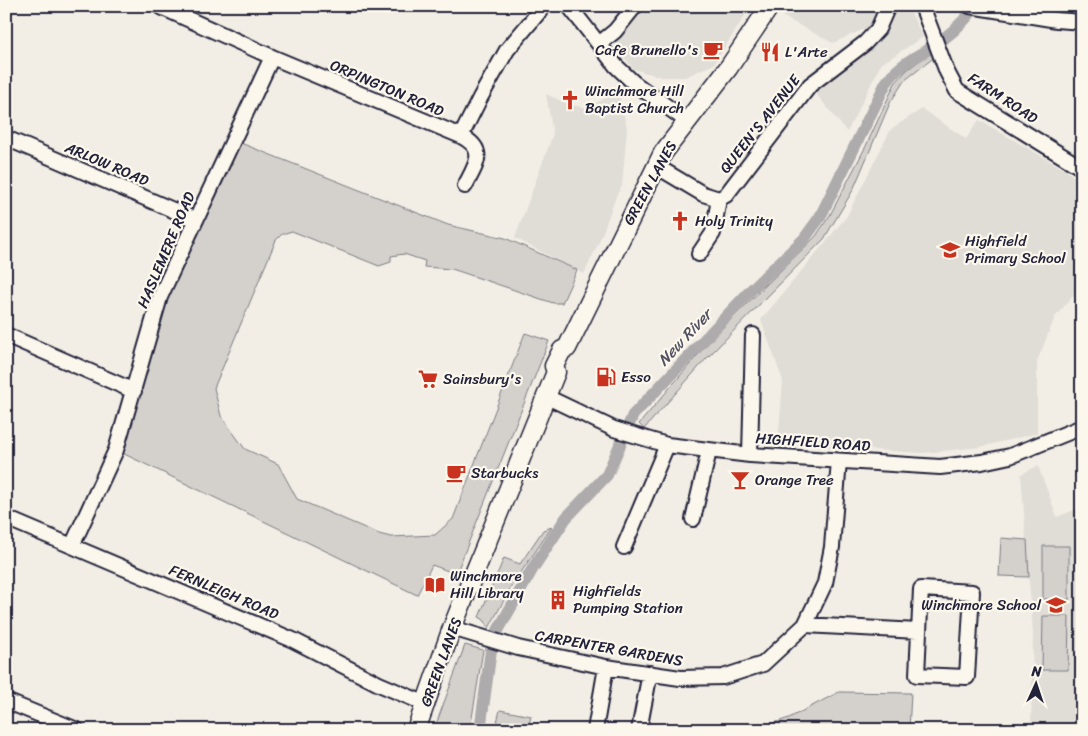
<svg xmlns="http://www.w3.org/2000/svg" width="1088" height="736" font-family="Sriracha,sans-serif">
<rect width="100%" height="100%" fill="#f2eee5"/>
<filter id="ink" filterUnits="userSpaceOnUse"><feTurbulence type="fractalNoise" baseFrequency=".02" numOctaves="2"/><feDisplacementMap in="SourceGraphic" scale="10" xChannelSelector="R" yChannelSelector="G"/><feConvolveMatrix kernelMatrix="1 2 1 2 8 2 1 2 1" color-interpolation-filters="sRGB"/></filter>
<g filter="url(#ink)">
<path fill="#e0dcd6" d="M620,6H751L714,64L685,77H662L633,69L605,31L626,13Z
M791,6H880L871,26L833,43L782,16Z
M897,6H907L923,37L881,64L847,132L814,91L882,35Z
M618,91L627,128L622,186L617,194L599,242L584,274L515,238L553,134L546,94L570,105L587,108Z
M922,109L966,139L979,120L1067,171L1082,184V285L1055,317L1037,361V433L980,447L923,453L778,444L783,381L761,320L847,216L891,129Z
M1038,466L1057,517L1082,507V730H1031L1033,633L1021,474Z"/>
<path fill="#d4d1cc" stroke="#7b7a84" d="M1026,6H1082V14Z
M933,51L936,56L904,81L890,103L853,190L824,239L706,359L644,429L639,424L714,336L816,236L830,215L866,146L895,83L907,70Z
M233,140L448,225L505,238L577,270L562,303H553L452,269L424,267L425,261L404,254L391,256V262L379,266L292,231L282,234L276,240L214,388L221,416L245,449L278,464L297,499L379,534L391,537L435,535L453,519L525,333L549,341L456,574L432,565L417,595L116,450L182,250Z
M552,527L511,587L489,628L484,620L479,617L504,558L520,564L543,530Z
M1001,538L1027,540L1029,577L999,576Z
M1043,546H1069V600L1043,599Z
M1043,616H1069L1068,670H1042Z
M465,645L483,650L470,730H434Z
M839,692L911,693L909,730H754L789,718Z
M500,710L531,716L528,730H495Z"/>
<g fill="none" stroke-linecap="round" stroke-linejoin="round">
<path stroke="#aeabad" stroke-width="12" d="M480,730L491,650L496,634L533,568L566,518L607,475L633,415L751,290L804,239L820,217L886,83C898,66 912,59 929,49C947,38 963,23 976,6"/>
<defs>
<path id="minor" d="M159,6L272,57L461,136L480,98L507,50L544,6
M569,6L616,66L634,83L687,121
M922,6L947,72L957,91L1082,168
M970,6L1057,20L1082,22
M599,44L615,31L635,6
M461,136C488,150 476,164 465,186
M6,138L196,220
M656,166L703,194L719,199L726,195L810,85L865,43L878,29L888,6
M699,254L713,233L719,199
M6,335L134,391
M545,396L614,429L667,445L750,455L940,467L982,462L1010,456L1082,427
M750,455L753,335
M6,518L293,640L379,684L426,704
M693,519L709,451
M72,546L116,450L160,297L272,57
M624,547L667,445
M921,589L972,592L967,677L917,675Z
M805,625L918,631
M452,628L518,648L606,667L680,678L723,677L763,664L805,625L825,583L832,547L839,461
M6,701L77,730
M595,730L606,667
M639,730L650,673"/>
<path id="major" d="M416,730L452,628L556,372L554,366L562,350L567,348L663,153L729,67L770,6"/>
</defs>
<use href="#minor" stroke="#22223b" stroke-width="18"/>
<use href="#major" stroke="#22223b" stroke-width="21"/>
<use href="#minor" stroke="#fbf7ec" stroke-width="14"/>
<use href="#major" stroke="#fbf7ec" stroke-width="18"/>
</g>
</g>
<defs>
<symbol id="cafe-bare" viewBox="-9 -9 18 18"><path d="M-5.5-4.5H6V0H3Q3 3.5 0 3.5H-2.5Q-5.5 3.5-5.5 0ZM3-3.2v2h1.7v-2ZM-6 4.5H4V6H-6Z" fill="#c8321e" stroke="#fbf7ec" stroke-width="2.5" paint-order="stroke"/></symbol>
<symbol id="restaurant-bare" viewBox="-9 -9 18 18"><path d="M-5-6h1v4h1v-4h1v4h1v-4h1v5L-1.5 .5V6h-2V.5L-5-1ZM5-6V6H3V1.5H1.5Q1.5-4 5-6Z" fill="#c8321e" stroke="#fbf7ec" stroke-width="2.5" paint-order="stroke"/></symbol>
<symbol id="church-bare" viewBox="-9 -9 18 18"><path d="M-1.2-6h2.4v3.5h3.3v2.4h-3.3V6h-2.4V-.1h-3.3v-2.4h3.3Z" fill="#c8321e" stroke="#fbf7ec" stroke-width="2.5" paint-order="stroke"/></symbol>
<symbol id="school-bare" viewBox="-9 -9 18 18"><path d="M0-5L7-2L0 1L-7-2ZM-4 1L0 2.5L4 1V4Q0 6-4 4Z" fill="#c8321e" stroke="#fbf7ec" stroke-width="2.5" paint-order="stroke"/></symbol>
<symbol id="fuel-bare" viewBox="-9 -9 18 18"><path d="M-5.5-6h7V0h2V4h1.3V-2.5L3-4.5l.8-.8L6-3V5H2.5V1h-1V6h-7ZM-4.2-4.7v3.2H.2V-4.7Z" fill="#c8321e" stroke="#fbf7ec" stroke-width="2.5" paint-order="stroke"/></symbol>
<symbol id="supermarket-bare" viewBox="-9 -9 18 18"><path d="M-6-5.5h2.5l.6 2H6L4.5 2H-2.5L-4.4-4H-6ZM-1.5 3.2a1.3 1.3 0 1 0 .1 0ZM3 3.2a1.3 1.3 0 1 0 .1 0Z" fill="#c8321e" stroke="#fbf7ec" stroke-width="2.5" paint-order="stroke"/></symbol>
<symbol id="bar-bare" viewBox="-9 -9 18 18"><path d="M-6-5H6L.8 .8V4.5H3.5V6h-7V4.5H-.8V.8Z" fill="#c8321e" stroke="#fbf7ec" stroke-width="2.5" paint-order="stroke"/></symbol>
<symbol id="library-bare" viewBox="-9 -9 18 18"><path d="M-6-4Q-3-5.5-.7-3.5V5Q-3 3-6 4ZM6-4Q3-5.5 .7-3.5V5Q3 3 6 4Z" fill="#c8321e" stroke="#fbf7ec" stroke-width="2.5" paint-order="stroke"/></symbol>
<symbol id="building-bare" viewBox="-9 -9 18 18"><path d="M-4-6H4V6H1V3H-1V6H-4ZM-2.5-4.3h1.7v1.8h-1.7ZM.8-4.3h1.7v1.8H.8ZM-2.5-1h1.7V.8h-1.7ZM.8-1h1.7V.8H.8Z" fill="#c8321e" stroke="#fbf7ec" stroke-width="2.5" paint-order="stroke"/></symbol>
</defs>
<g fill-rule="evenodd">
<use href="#cafe-bare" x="699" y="36" width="28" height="28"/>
<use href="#restaurant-bare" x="756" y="38" width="28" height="28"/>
<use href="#church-bare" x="556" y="86" width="28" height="28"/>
<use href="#church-bare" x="666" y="207" width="28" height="28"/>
<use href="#school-bare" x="936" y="236" width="28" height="28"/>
<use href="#fuel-bare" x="592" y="363" width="28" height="28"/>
<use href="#supermarket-bare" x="414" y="365" width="28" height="28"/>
<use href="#cafe-bare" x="442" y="459" width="28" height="28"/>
<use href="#bar-bare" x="726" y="466" width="28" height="28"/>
<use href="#library-bare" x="421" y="571" width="28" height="28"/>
<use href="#building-bare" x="544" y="586" width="28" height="28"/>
<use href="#school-bare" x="1042" y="591" width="28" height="28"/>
</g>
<g text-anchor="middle" stroke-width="4.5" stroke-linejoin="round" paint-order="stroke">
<g font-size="15" fill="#22223b" stroke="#fbf7ec" text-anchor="start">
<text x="698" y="55" text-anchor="end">Cafe Brunello's</text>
<text x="785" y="57">L'Arte</text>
<text x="585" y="96">Winchmore Hill<tspan x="585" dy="17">Baptist Church</tspan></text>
<text x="695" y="226">Holy Trinity</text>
<text x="965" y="246">Highfield<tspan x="965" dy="17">Primary School</tspan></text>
<text x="621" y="382">Esso</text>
<text x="443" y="384">Sainsbury's</text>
<text x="471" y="478">Starbucks</text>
<text x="755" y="485">Orange Tree</text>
<text x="450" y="581">Winchmore<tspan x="450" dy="17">Hill Library</tspan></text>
<text x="573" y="596">Highfields<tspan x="573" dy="17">Pumping Station</tspan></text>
<text x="1041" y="610" text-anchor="end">Winchmore School</text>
</g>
<g font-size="15" fill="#22223b" stroke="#fbf7ec">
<text transform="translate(387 88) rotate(23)" y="5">ORPINGTON ROAD</text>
<text transform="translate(1003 98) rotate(33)" y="5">FARM ROAD</text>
<text transform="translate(760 124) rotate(-52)" y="5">QUEEN'S AVENUE</text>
<text transform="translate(107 164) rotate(23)" y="5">ARLOW ROAD</text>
<text transform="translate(650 183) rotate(-61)" y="5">GREEN LANES</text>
<text transform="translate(166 250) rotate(-67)" y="5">HASLEMERE ROAD</text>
<text transform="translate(813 442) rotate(4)" y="5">HIGHFIELD ROAD</text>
<text transform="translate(224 592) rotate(23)" y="5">FERNLEIGH ROAD</text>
<text transform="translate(609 648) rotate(10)" y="5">CARPENTER GARDENS</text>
<text transform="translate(441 662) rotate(-70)" y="5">GREEN LANES</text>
</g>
<g font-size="16" font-style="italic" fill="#535263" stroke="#fbf7ec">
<text transform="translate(684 337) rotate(-47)" y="6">New River</text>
</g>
</g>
<rect width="1088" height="736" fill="none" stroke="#fbf7ec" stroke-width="25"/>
<rect x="12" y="12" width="1063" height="711" fill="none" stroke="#22223b" stroke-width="2" filter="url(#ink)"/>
<g transform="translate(1036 684) rotate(3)" stroke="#fbf7ec" stroke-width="4" paint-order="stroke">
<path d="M0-4L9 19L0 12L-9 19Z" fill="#22223b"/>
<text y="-8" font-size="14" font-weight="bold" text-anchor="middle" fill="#22223b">N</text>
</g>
</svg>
